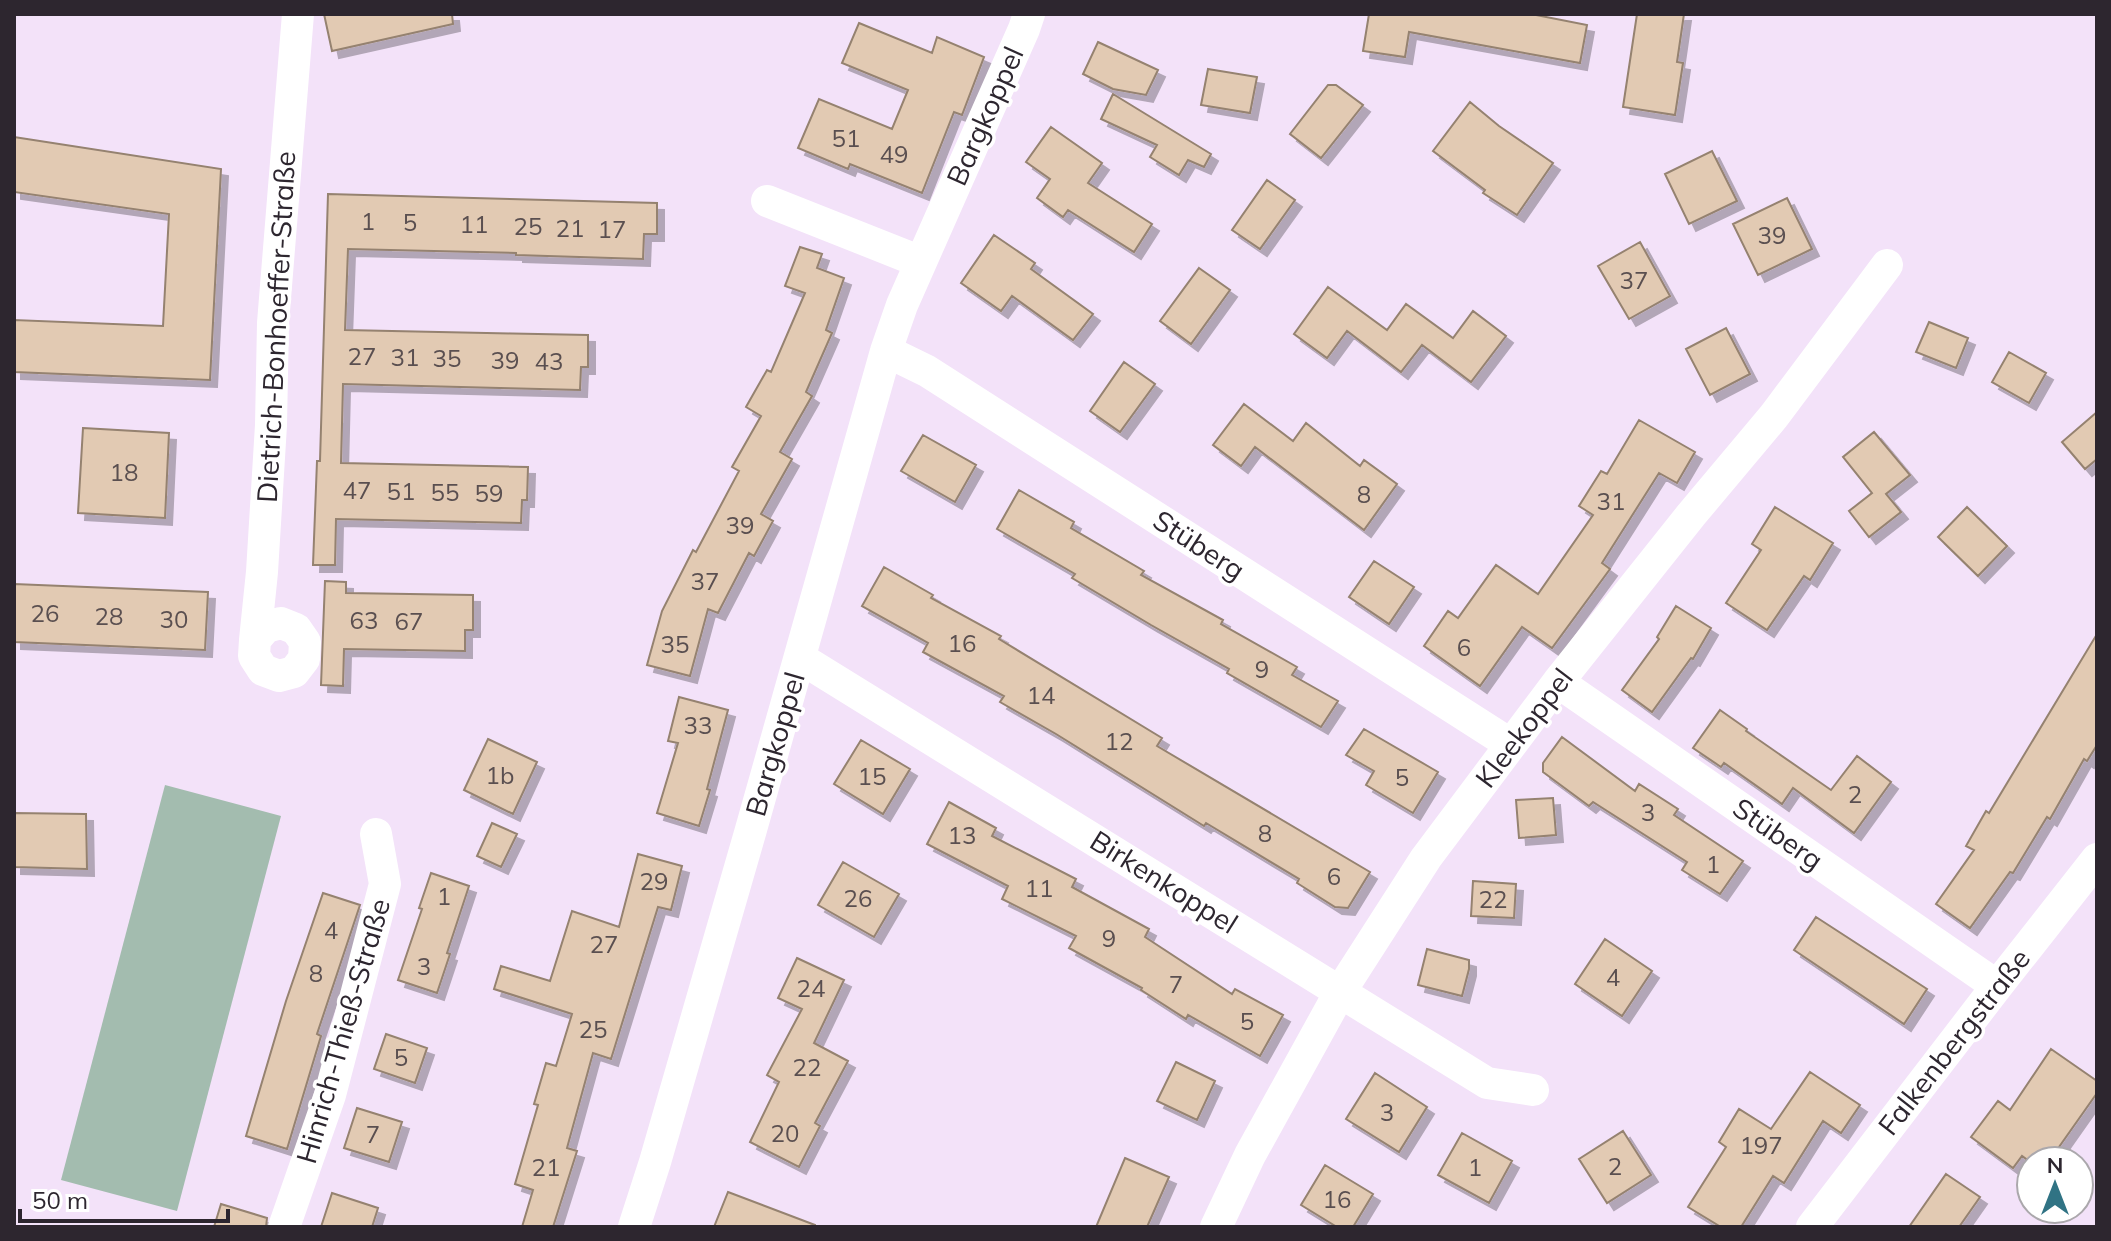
<svg xmlns="http://www.w3.org/2000/svg" width="2111" height="1241" font-family="Mulish,sans-serif">
<defs>
<filter id="shadow"><feDropShadow dx="7" dy="7" stdDeviation="0" flood-color="#0004"/></filter>
</defs>
<rect width="100%" height="100%" fill="#f3e2f9"/>
<path fill="#a3bcaf" d="M165,785L281,816L177,1211L61,1180Z"/>
<path fill="#e2cab3" stroke="#958270" stroke-width="2" filter="url(#shadow)" d="M324,14H452L453,24L332,51Z
M1369,14H1531L1587,25L1580,63L1409,32L1405,57L1363,51Z
M1637,14H1684L1677,62L1683,63L1675,115L1623,107Z
M859,23L932,53L937,37L984,57L962,115L954,112L922,193L850,164L848,169L798,148L819,99L892,129L908,90L842,63Z
M1098,42L1158,70L1146,95L1113,89L1083,74Z
M1208,69L1257,77L1250,113L1201,105Z
M1328,85H1336L1363,105L1321,158L1290,134Z
M1113,94L1211,154L1204,167L1188,160L1179,175L1150,157L1157,145L1101,119Z
M1470,102L1499,126L1553,163L1517,215L1483,193L1485,190L1433,151Z
M1051,127L1102,163L1088,183L1152,224L1134,252L1068,210L1063,217L1037,198L1050,179L1026,162Z
M14,137L221,169L210,380L14,372V320L163,326L169,214L14,192Z
M1712,151L1737,201L1689,224L1665,174Z
M1267,180L1295,200L1260,249L1232,230Z
M328,194L657,203V234H644L643,259L516,255V253L348,249L345,330L588,335V367H581L580,390L343,384L341,463L528,467L527,500H522L521,523L336,519L335,565H313L317,461H320Z
M1787,198L1812,249L1758,275L1733,224Z
M994,235L1035,263L1031,269L1093,314L1073,340L1012,296L1001,311L961,283Z
M1640,242L1670,296L1629,319L1598,266Z
M800,247L822,254L817,268L844,278L826,330L832,333L806,392L812,396L780,452L792,459L761,514L773,521L754,556L749,553L718,613L708,609L690,676L647,665L662,611L693,550L696,552L739,471L732,467L761,416L746,407L767,370L771,372L805,293L785,286Z
M1199,268L1230,290L1191,344L1160,321Z
M1328,287L1387,330L1406,304L1453,338L1473,311L1506,336L1471,382L1422,345L1401,372L1347,331L1327,358L1294,334Z
M1929,322L1968,338L1956,368L1916,352Z
M1726,328L1750,374L1710,395L1686,349Z
M2009,352L2046,373L2029,403L1992,382Z
M1124,362L1155,384L1120,432L1090,411Z
M1244,404L1293,441L1306,423L1360,466L1364,460L1397,484L1364,530L1255,447L1241,466L1213,445Z
M2097,412V459L2085,469L2062,442Z
M1639,420L1695,452L1677,483L1659,473L1602,563L1610,569L1552,648L1522,627L1480,686L1424,646L1448,611L1458,618L1496,565L1538,594L1593,515L1579,506L1601,471L1607,474Z
M83,428L169,433L165,518L78,513Z
M1874,432L1910,475L1886,494L1901,512L1869,537L1849,511L1872,493L1843,457Z
M923,435L976,465L955,502L901,471Z
M1019,490L1074,522L1071,528L1144,571L1141,575L1223,620L1221,624L1297,667L1292,675L1338,701L1321,727L1227,673L1229,669L1151,625L1072,578L1075,574L997,529Z
M1775,507L1833,543L1810,580L1804,576L1767,630L1726,603L1761,550L1752,544Z
M1967,507L2007,546L1978,576L1938,537Z
M1374,561L1414,587L1389,624L1349,597Z
M884,567L933,595L931,598L1001,636L999,639L1162,738L1157,746L1370,872L1348,908L1335,907L1297,883L1299,879L1206,823L1204,826L1056,734L1000,702L1004,696L923,652L928,643L862,606Z
M325,581L346,582V593L473,595V630H465V651L344,649L343,686L321,685Z
M14,584L208,592L205,650L14,642Z
M1676,606L1711,628L1693,659L1691,658L1652,712L1622,690L1659,639L1657,637Z
M2097,634V745L2087,761L2084,759L2050,819L2047,817L2013,873L2010,872L1970,928L1936,904L1974,850L1966,846L1986,811L1989,813Z
M679,697L728,710L707,789L710,790L699,826L657,813L678,743L668,741Z
M1720,710L1747,729L1746,731L1831,790L1857,756L1891,782L1854,833L1793,788L1782,804L1724,763L1721,767L1693,748Z
M1364,729L1438,772L1413,813L1366,785L1374,771L1346,755Z
M1562,737L1635,791L1639,784L1678,809L1674,815L1743,861L1720,894L1682,870L1687,862L1593,802L1589,806L1543,772V763Z
M488,739L537,762L513,814L464,790Z
M861,740L910,769L883,814L834,784Z
M1553,798L1556,835L1519,838L1516,800Z
M949,802L996,828L992,836L1076,879L1072,887L1149,929L1145,937L1232,994L1235,989L1283,1015L1260,1056L1188,1015L1186,1019L1141,990L1142,988L1069,948L1076,936L1002,899L1008,886L927,844Z
M14,813L86,814L87,869L14,867Z
M492,823L517,834L501,867L477,856Z
M638,854L682,866L671,910L658,907L611,1059L593,1053L567,1148L577,1151L553,1227H522L533,1190L515,1184L538,1105L534,1104L546,1063L556,1066L572,1014L494,989L501,966L550,981L572,911L619,927Z
M843,862L899,894L874,937L818,905Z
M431,873L469,886L447,953L450,954L437,993L398,980L422,909L419,908Z
M1473,881L1516,884L1514,918L1471,916Z
M323,893L360,905L317,1034L321,1036L287,1149L246,1136L286,1001Z
M1816,917L1927,989L1904,1024L1794,950Z
M1605,939L1652,971L1622,1016L1575,984Z
M1427,949L1469,960V969L1462,996L1418,985Z
M797,958L844,980L814,1043L848,1061L815,1123L820,1126L799,1167L750,1142L779,1082L767,1075L802,1009L778,998Z
M386,1034L427,1048L415,1083L374,1069Z
M2051,1049L2097,1081V1093L2059,1147L2079,1161H2029L2022,1156L2013,1168L1971,1137L1998,1101L2010,1110Z
M1176,1062L1215,1081L1197,1120L1157,1101Z
M1810,1072L1860,1105L1841,1133L1823,1121L1784,1183L1773,1176L1741,1227H1721L1688,1207L1726,1147L1719,1142L1739,1109L1771,1129Z
M1375,1073L1427,1107L1399,1152L1346,1119Z
M357,1108L402,1122L389,1162L344,1148Z
M1623,1131L1651,1175L1607,1203L1579,1159Z
M1462,1133L1512,1161L1489,1203L1438,1175Z
M1125,1158L1169,1177L1147,1227H1096Z
M1325,1165L1373,1194L1353,1227H1337L1301,1205Z
M1946,1174L1980,1197L1959,1227H1909Z
M728,1192L815,1225V1227H714Z
M332,1193L378,1208L372,1227H321Z
M221,1204L267,1218L266,1227H214Z"/>
<g fill="none" stroke-linecap="round" stroke-linejoin="round">
<path stroke="#fff" stroke-width="32" d="M767,201L921,262
M886,351L927,371L1510,744
M255,640L266,627L281,623L296,629L305,642L304,659L294,672L279,676L263,670L254,656L255,640L262,572L271,425L273,323L298,14
M800,658L1487,1083L1533,1090
M1558,682L1997,986
M284,1227L330,1095L385,884L376,834
M634,1227L655,1162L750,833L886,351L902,305L1024,29L1029,14
M1216,1227L1250,1155L1340,992L1426,858L1558,682L1691,515L1774,416L1887,265
M1812,1227L1997,986L2097,859"/>
</g>
<g text-anchor="middle" stroke-width="7" stroke-linejoin="round" paint-order="stroke">
<g font-size="24" fill="#5a4f50">
<text x="846" y="147">51</text>
<text x="894" y="163">49</text>
<text x="368" y="230">1</text>
<text x="410" y="231">5</text>
<text x="474" y="233">11</text>
<text x="528" y="235">25</text>
<text x="570" y="237">21</text>
<text x="612" y="238">17</text>
<text x="1772" y="244">39</text>
<text x="1634" y="289">37</text>
<text x="362" y="365">27</text>
<text x="405" y="366">31</text>
<text x="447" y="367">35</text>
<text x="505" y="369">39</text>
<text x="549" y="370">43</text>
<text x="124" y="481">18</text>
<text x="357" y="499">47</text>
<text x="401" y="500">51</text>
<text x="445" y="501">55</text>
<text x="489" y="502">59</text>
<text x="1364" y="503">8</text>
<text x="1611" y="510">31</text>
<text x="740" y="534">39</text>
<text x="705" y="590">37</text>
<text x="45" y="622">26</text>
<text x="109" y="625">28</text>
<text x="174" y="628">30</text>
<text x="364" y="629">63</text>
<text x="409" y="630">67</text>
<text x="962" y="652">16</text>
<text x="675" y="653">35</text>
<text x="1464" y="656">6</text>
<text x="1262" y="678">9</text>
<text x="1041" y="704">14</text>
<text x="698" y="734">33</text>
<text x="1119" y="750">12</text>
<text x="500" y="784">1b</text>
<text x="872" y="785">15</text>
<text x="1402" y="786">5</text>
<text x="1855" y="803">2</text>
<text x="1648" y="821">3</text>
<text x="1265" y="842">8</text>
<text x="962" y="844">13</text>
<text x="1713" y="873">1</text>
<text x="1334" y="885">6</text>
<text x="654" y="890">29</text>
<text x="1039" y="897">11</text>
<text x="444" y="905">1</text>
<text x="858" y="907">26</text>
<text x="1493" y="908">22</text>
<text x="331" y="939">4</text>
<text x="1109" y="947">9</text>
<text x="604" y="953">27</text>
<text x="424" y="975">3</text>
<text x="316" y="982">8</text>
<text x="1613" y="986">4</text>
<text x="1176" y="993">7</text>
<text x="811" y="997">24</text>
<text x="1247" y="1030">5</text>
<text x="593" y="1038">25</text>
<text x="401" y="1066">5</text>
<text x="807" y="1076">22</text>
<text x="1387" y="1121">3</text>
<text x="785" y="1142">20</text>
<text x="373" y="1143">7</text>
<text x="1761" y="1154">197</text>
<text x="1615" y="1175">2</text>
<text x="546" y="1176">21</text>
<text x="1475" y="1176">1</text>
<text x="1337" y="1208">16</text>
</g>
<g font-size="28" fill="#2d262f" stroke="#fff">
<text transform="translate(985 116) rotate(-66)" y="10">Bargkoppel</text>
<text transform="translate(276 327) rotate(-87)" y="10">Dietrich-Bonhoeffer-Straße</text>
<text transform="translate(1199 545) rotate(33)" y="10">Stüberg</text>
<text transform="translate(1524 728) rotate(-53)" y="10">Kleekoppel</text>
<text transform="translate(775 744) rotate(-74)" y="10">Bargkoppel</text>
<text transform="translate(1778 834) rotate(35)" y="10">Stüberg</text>
<text transform="translate(1164 882) rotate(32)" y="10">Birkenkoppel</text>
<text transform="translate(343 1031) rotate(-74)" y="10">Hinrich-Thieß-Straße</text>
<text transform="translate(1954 1042) rotate(-52)" y="10">Falkenbergstraße</text>
</g>
</g>
<rect width="2111" height="1241" fill="none" stroke="#2d262f" stroke-width="32"/>
<g transform="translate(2055 1185)"><circle r="38" fill="#ffffff" stroke="#aba8ac" stroke-width="2"/>
<path d="M0-6L14 30L0 20L-14 30Z" fill="#307384"/>
<text y="-12" font-size="22" font-weight="bold" text-anchor="middle" fill="#2d262f">N</text>
</g>
<path d="M20 1209v12h208v-12" fill="none" stroke="#2d262f" stroke-width="4"/>
<text x="32" y="1209" font-size="24" fill="#2d262f" stroke="#ffffff" stroke-width="6" paint-order="stroke">50 m</text>
</svg>
